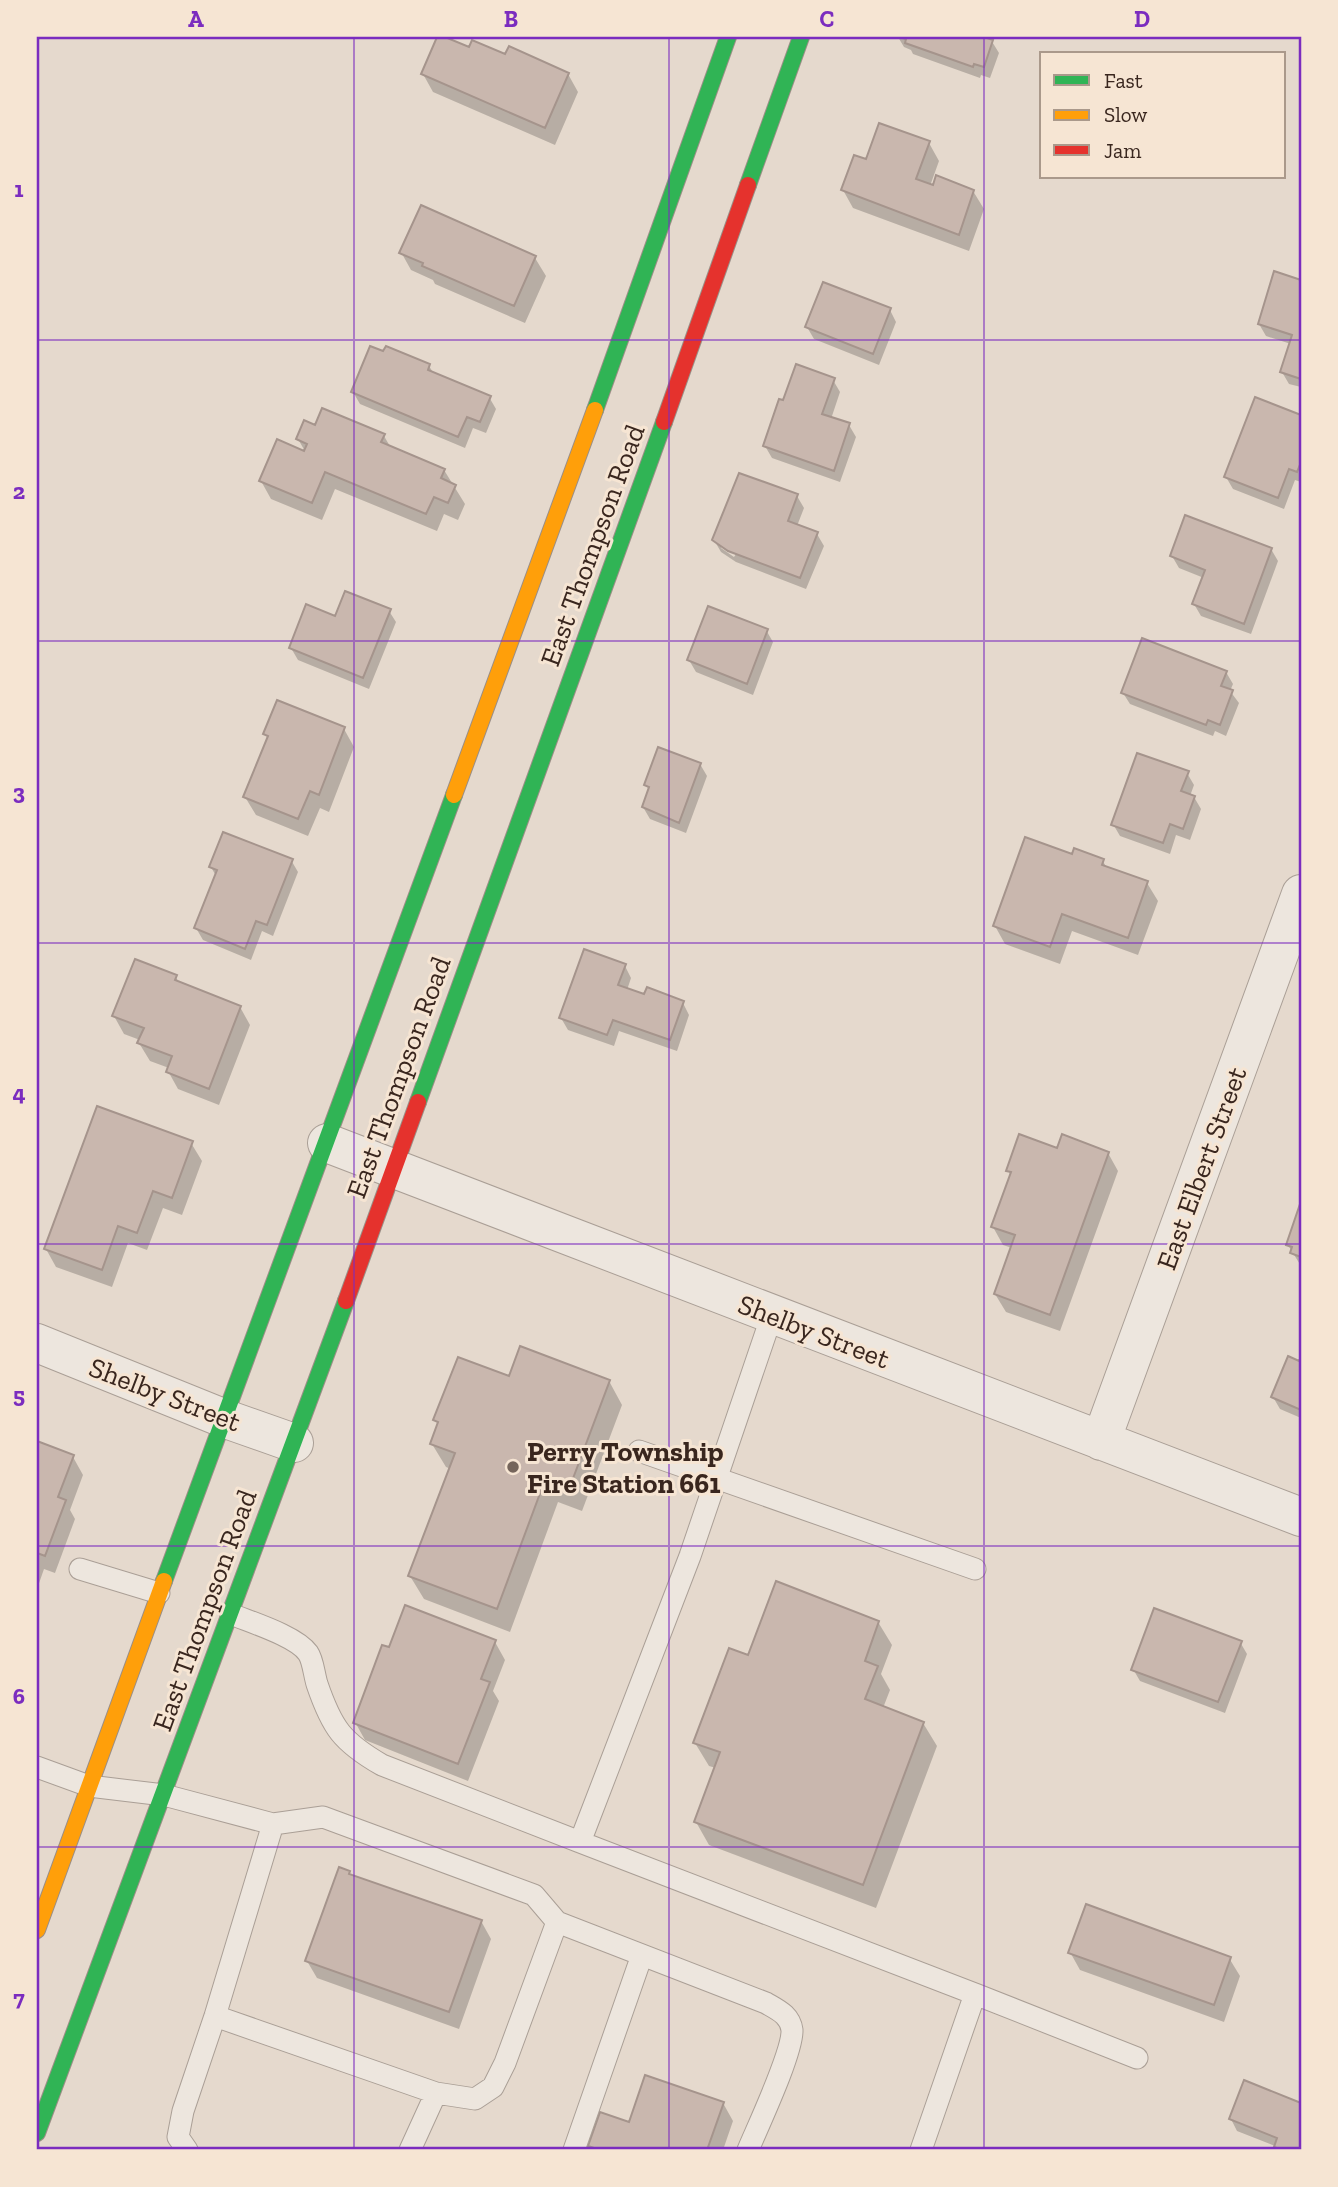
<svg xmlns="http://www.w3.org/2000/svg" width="1338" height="2187" font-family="'Zilla Slab',serif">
<rect width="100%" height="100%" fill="#e5d9cd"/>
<path fill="#0003" fill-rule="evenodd" d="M439,37L470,49L568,74L578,92L555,145L433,92L423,74Z
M898,37H993L991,40L999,53L990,78L981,75L980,78L913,54L911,50L904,47Z
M929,143L939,161L930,186L973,191L984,209L969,251L853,208L843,190L867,161Z
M401,252L535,258L546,276L525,323L435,284L433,280L411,270Z
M1275,274L1301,282V387L1289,384L1282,372L1291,344L1266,336L1259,324Z
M890,310L896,322L879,365L814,339L807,327Z
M429,366L434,374L489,397L496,409L486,433L473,428L465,448L360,404L353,392Z
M833,380L840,392L831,419L849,425L856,437L840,482L772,458L765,446L784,403Z
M1256,399L1301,417V482L1295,480L1284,509L1233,489L1226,477Z
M316,427L384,436L391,448L444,470L465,504L458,520L444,514L437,531L335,489L322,520L271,499L261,481L306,453L298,439Z
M797,496L804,508L797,526L817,534L824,546L806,589L736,562L721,552L714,540ZM721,544L736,554L734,557L721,548Z
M1271,549L1278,561L1251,634L1201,616L1194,604L1204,578L1179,568L1172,556Z
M389,611L396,622L369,689L298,660L291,648L336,618Z
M766,630L773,642L753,695L696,672L689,660Z
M1226,672L1233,684L1230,691L1239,703L1226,736L1215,731L1213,736L1130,704L1123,693Z
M344,729L354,747L329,812L320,808L308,836L256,815L245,797L268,739L265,734Z
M700,764L707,776L686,833L650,819L643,807L649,790L646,785Z
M1187,773L1194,785L1190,796L1194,797L1201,809L1190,840L1176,835L1170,854L1120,836L1113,824Z
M1073,856L1102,860L1107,868L1147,883L1158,901L1138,955L1072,931L1060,964L1005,944L995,926Z
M291,860L298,872L273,936L262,931L251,960L203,940L196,928L216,876L211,867Z
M625,966L631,978L627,990L645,997L683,1003L689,1015L677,1051L619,1031L614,1046L568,1030L561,1018Z
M175,976L180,984L240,1007L250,1025L219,1105L178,1089L168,1071L169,1068L150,1061L139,1043L140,1040L124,1034L114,1016Z
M191,1143L202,1161L182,1215L163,1208L147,1250L128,1243L112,1287L56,1267L46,1249Z
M1058,1151L1108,1153L1118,1171L1060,1331L1006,1312L995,1294L1012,1248L1003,1245L993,1227L1011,1176L1008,1170Z
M1301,1205V1266L1288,1245Z
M1301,1362V1418L1280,1409L1273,1397Z
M510,1379L609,1381L622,1405L582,1511L558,1502L510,1632L424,1599L410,1576L451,1469L446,1467L432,1444L439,1426L435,1420Z
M37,1443L73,1457L83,1475L70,1510L75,1519L55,1573L44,1569L37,1589Z
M878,1622L892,1645L881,1674L890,1690L883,1708L923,1723L937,1746L876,1908L709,1845L696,1822L716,1768L709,1766L695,1743L749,1657Z
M495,1642L505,1660L493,1691L499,1701L468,1781L365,1740L355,1722L390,1650Z
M1240,1642L1247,1654L1225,1713L1140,1681L1133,1669Z
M349,1873L351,1877L481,1921L491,1939L459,2029L317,1978L307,1961Z
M1070,1952L1229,1958L1240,1976L1224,2022L1080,1970Z
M1245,2083L1301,2105V2150H1278L1275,2146L1237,2131L1231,2119Z
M723,2103L733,2121L723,2150H592L590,2146L630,2124Z"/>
<path fill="#c9b7ae" stroke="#a5948c" stroke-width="2" d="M437,37H445L469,47L472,40L505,54L509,46L569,73L545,128L421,74Z
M899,37H984L993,40L984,67L974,64L973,67L905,43L906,39Z
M879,123L930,141L916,179L933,185L936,175L974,190L959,235L841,190L854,155L866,159Z
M421,205L536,256L514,306L422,266L423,263L399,253Z
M1274,271L1301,280V379L1280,372L1292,335L1258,324Z
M823,282L891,308L873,354L805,327Z
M370,346L383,351L386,346L430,364L428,370L491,396L480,422L467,417L458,437L351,392Z
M796,364L835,378L822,414L850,423L834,471L763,446L779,399L783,400Z
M1255,397L1301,415V462L1297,472L1289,469L1278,498L1224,477Z
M322,408L385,434L381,442L445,469L441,478L456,485L448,503L434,497L426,514L325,472L312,503L259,481L277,439L304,451L307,444L296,439L304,420L315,425Z
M739,473L798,494L788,521L818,532L800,578L728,551L712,540Z
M1185,515L1272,548L1244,624L1192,604L1205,570L1170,556Z
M345,591L391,609L363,678L289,648L306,604L335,616Z
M708,606L768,629L747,684L687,660Z
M1142,638L1227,671L1221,686L1233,690L1220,725L1208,720L1206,725L1121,693Z
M277,700L345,727L319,795L310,791L298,819L243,797L268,736L263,734Z
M658,747L701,763L679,823L642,807L649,787L644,785Z
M1137,753L1189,771L1181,791L1195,796L1183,829L1170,824L1163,843L1111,825Z
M223,832L293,859L267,925L256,921L245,949L194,928L217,870L209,867Z
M1025,837L1072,854L1074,848L1104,859L1102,865L1148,881L1128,938L1062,914L1050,947L993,926Z
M584,949L626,964L618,985L644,994L647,987L684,1001L670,1040L613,1020L607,1035L559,1018Z
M135,959L177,975L175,980L241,1006L209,1089L166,1072L172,1056L137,1043L144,1028L112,1016Z
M97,1106L193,1141L172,1198L153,1191L137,1233L118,1226L102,1270L44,1249Z
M1019,1134L1057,1148L1062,1134L1109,1152L1050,1315L994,1294L1015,1235L991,1227L1011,1172L1006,1171Z
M1301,1201V1257L1290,1253L1292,1247L1286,1245Z
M520,1346L610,1380L569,1489L545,1480L497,1609L408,1576L455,1453L430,1444L438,1422L433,1420L458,1357L509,1376Z
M1288,1356L1299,1361L1301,1357V1410L1271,1397Z
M37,1441L74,1455L58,1497L66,1500L45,1556L37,1553Z
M776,1581L879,1621L865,1661L878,1666L865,1699L924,1722L863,1885L694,1822L720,1752L693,1743L729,1648L748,1655Z
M405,1605L496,1640L481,1679L490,1682L458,1764L353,1723L382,1645L389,1647Z
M1154,1608L1242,1641L1218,1702L1131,1670Z
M339,1867L350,1871L349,1874L482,1920L449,2012L305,1961Z
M1086,1904L1231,1957L1214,2005L1068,1953Z
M645,2075L724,2102L707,2150H600L588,2146L600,2112L629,2122Z
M1244,2080L1301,2103V2150H1282L1274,2147L1277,2138L1229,2119Z"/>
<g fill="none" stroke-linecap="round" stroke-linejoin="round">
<defs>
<path id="lane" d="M772,1315L690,1556L580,1842L975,1994L921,2150
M639,1451L975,1569
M80,1569L159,1593
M231,1614C250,1622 296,1636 308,1653C313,1660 314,1674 317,1684C332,1728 342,1742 382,1765L580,1842
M37,1767L89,1786L164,1795L273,1824L215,2016L183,2111L178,2137L187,2150
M273,1824L323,1817L534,1895L557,1922
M975,1994L1137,2058
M215,2016L436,2093
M410,2150L436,2093L475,2099L493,2087L505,2063L557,1922L766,2003C778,2010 790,2015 792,2030C793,2052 758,2126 748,2150
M574,2150L642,1955"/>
<path id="street" d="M327,1143L1301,1517
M37,1343L223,1418L294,1443
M1101,1441L1301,894"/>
<path id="fast" d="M748,185L801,37
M595,410L728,37
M418,1102L664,422
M164,1581L454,795
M37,2133L346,1301"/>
<path id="slow" d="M454,795L595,410
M37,1930L164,1581"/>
<path id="jam" d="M664,422L748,185
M346,1301L418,1102"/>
</defs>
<use href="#lane" stroke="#aa9f96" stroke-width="23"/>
<use href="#street" stroke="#aa9f96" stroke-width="40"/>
<use href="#fast" stroke="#9a8e86" stroke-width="18"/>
<use href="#slow" stroke="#9a8e86" stroke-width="18"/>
<use href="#jam" stroke="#9a8e86" stroke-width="18"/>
<use href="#lane" stroke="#ede6de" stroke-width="21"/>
<use href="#street" stroke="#ede6de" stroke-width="38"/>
<use href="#fast" stroke="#30b455" stroke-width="16"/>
<use href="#slow" stroke="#ff9f0a" stroke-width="16"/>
<use href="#jam" stroke="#e5322d" stroke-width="16"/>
</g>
<path fill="none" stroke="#7b2cbf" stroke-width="2" stroke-opacity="0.55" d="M354,37V2150M669,37V2150M984,37V2150M37,340H1301M37,641H1301M37,943H1301M37,1244H1301M37,1546H1301M37,1847H1301"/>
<circle fill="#75655b" stroke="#f6e5d3" stroke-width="2.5" cx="513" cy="1467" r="7"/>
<g text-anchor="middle" stroke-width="6" stroke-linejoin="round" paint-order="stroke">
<g font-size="28" fill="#39261e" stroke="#f6e5d3">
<text transform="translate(592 545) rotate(-70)" y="10">East Thompson Road</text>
<text transform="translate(398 1077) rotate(-70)" y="10">East Thompson Road</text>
<text transform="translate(1201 1168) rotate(-70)" y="10">East Elbert Street</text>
<text transform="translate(814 1331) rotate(21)" y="10">Shelby Street</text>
<text transform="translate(165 1394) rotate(21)" y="10">Shelby Street</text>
<text transform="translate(204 1610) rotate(-70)" y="10">East Thompson Road</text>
</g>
<g font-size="28" font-weight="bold" fill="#39261e" stroke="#f6e5d3" text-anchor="start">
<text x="527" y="1461">Perry Township<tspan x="527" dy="32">Fire Station 661</tspan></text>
</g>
</g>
<rect width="1338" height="2187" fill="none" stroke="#f6e5d3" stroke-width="77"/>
<rect x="1040" y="52" width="245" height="126" fill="#f6e5d3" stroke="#aa998b" stroke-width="2"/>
<rect x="1054" y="75" width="35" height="10" fill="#30b455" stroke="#aa998b" stroke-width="2"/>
<text x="1104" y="88" font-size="21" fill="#39261e">Fast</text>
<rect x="1054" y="110" width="35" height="10" fill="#ff9f0a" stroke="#aa998b" stroke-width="2"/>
<text x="1104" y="122" font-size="21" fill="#39261e">Slow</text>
<rect x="1054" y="145" width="35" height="10" fill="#e5322d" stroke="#aa998b" stroke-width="2"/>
<text x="1104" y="158" font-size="21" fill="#39261e">Jam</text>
<rect x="38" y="38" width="1262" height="2110" fill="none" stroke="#7b2cbf" stroke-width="2.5"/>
<g font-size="23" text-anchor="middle" font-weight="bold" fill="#7b2cbf">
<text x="196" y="27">A</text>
<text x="511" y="27">B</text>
<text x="827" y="27">C</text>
<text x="1142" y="27">D</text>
<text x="19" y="197">1</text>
<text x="19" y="499">2</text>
<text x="19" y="800">3</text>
<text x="19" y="1101">4</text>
<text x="19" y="1403">5</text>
<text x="19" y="1704">6</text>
<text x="19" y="2006">7</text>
</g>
</svg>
